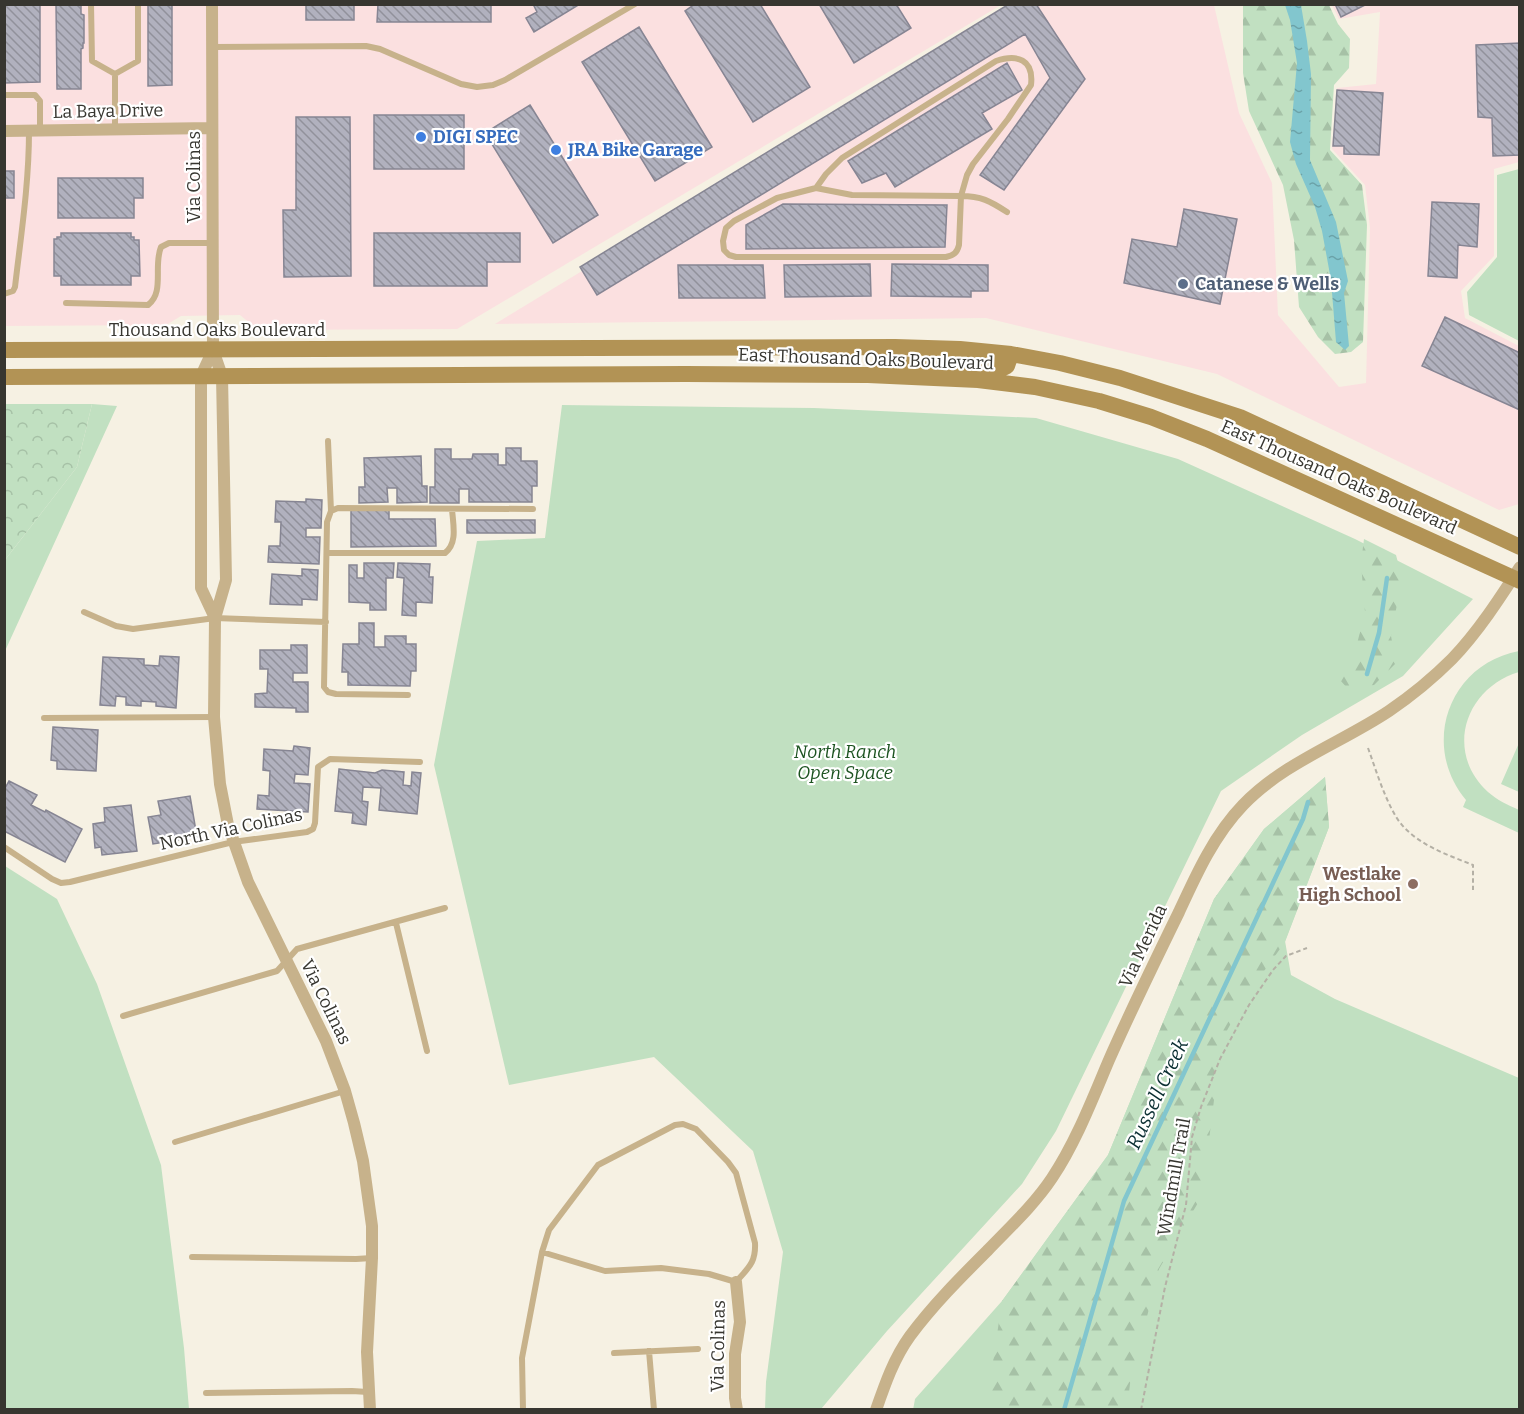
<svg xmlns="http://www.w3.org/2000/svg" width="1524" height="1414" font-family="Bitter,serif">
<defs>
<pattern id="forest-firs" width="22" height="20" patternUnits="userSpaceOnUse" patternTransform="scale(1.5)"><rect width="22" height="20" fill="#c1e0c1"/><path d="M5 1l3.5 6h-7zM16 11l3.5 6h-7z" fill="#a6c1a6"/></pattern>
<pattern id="park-crowns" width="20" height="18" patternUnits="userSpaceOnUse" patternTransform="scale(1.5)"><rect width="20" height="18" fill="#c1e0c1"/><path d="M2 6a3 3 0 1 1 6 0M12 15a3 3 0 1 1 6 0" fill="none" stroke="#a6c1a6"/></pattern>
<pattern id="water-ripples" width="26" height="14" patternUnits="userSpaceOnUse" patternTransform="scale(1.5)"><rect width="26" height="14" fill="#82c6ce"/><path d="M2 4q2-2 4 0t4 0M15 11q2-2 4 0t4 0" fill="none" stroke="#6ba2a8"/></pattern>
<pattern id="building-back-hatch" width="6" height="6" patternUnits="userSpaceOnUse" patternTransform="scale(1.5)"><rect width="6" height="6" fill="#b1b1be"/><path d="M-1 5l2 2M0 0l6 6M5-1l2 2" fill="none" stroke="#91919b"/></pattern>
</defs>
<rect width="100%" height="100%" fill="#f6f1e3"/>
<path fill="#fbe0e0" d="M4,5H1001L457,329L258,330L240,315L181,316L166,325L5,326Z
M1019,5H1214L1239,113L1272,183L1278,315L1339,387L1366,383L1370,228L1365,185L1332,149L1337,88L1376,84L1380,12L1339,19L1332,5H1519V162L1494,169V256L1461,291L1465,318L1519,346V504L1499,510L1217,374L986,318L495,324Z"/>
<path fill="#c1e0c1" d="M1519,169H1520L1519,341L1469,315L1467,292L1497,257V175Z
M92,404L117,406L5,651V560L77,467Z
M562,405L814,408L1036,418L1178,459L1355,539L1473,599L1403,676L1302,735L1221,791L1056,1131L1022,1184L887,1331L821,1409H765L766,1382L783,1252L753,1151L654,1057L509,1085L434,765L477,541L545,538Z
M1519,651V672C1465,688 1444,752 1488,792C1497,800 1508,805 1519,810V833L1463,807L1466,800C1420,745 1449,664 1519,651Z
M1519,743L1520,792H1519L1501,784Z
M1325,777L1329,827L1285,941L1291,975L1335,999L1519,1078V1409L913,1410L915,1399L1002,1301L1108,1155L1214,899L1264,829Z
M5,866L57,899L97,984L161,1165L184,1348L189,1409H5Z"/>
<path fill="url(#forest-firs)" d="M1243,5H1329L1338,24L1350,39L1349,68L1334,85L1330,150L1362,185L1367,225L1363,342L1351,352L1335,354L1318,337L1299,307L1294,240L1283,185L1249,111L1243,73Z
M1364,539L1396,555L1402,578L1391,636L1396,663L1374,685L1349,690L1340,680L1357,644L1365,612L1361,563Z
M1325,777L1329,827L1285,942L1246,996L1214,1054V1100L1202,1196L1159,1269L1130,1384L1127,1409H986L1002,1301L1108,1155L1214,899L1264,829Z"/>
<path fill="url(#park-crowns)" d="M5,404H92L77,467L5,560Z"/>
<path fill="url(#water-ripples)" d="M1285,5H1301L1307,41L1311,74L1310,160L1336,222L1348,281L1344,293L1349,346L1345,350L1336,342L1331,280L1322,231L1315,207L1296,164L1290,142L1297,63L1290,20Z"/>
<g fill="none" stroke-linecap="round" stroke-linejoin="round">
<path stroke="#82c6ce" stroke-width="4.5" d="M1367,674L1379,633L1387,578
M1064,1410L1124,1201L1303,819L1308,802"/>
</g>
<path fill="url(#building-back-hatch)" stroke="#868593" stroke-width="1.5" d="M4,4H40V82L4,83Z
M56,4H81V14L84,15V43H83V48L81,49V89H57Z
M148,4H172V85L148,86Z
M306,4H354V20H306Z
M378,4H491V22H377Z
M533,4H580L534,32L526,18L537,12Z
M695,4H760L810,87L753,122L685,11Z
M819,4H896L911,28L854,63Z
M1009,4H1036L1085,79L1004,190L980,175L1050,78L1025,34L597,295L580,267Z
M1335,4H1367L1341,17Z
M639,27L712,147L655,181L582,62Z
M1520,43V155L1493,156L1492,118L1478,117L1476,45Z
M1007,63L1022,90L982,113L992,129L895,187L886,173L862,183L848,161Z
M1337,90L1383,93L1379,155L1344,154V146H1333Z
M530,105L598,215L553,243L485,133Z
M374,115H464V169H374Z
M296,117H350L351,276L284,277L283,210H296Z
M4,171H14V198H4Z
M58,178H143V198H134V218H58Z
M1432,202L1479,204L1477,247L1458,245L1457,278L1428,276Z
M783,204L947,205L945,247L746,249V225Z
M1184,209L1237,219L1220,304L1124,283L1132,239L1177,247Z
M61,233H131V237H134V240H139L140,276H131V285H61V276H54V239H57V237H61Z
M374,233H520V262H487V286H374Z
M870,264L871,296L785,297L784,265Z
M892,264L988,265V291H971V297L891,296Z
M678,265H763L765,298H679Z
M1445,317L1520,353V410L1422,366Z
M506,448H521V461H537V486H532V502H469V489H459V503H430V487H435V449H451V459H472L473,454H498V465H506Z
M421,456L422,486H427V502L397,503V488H387L388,502L359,503V487H365L364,458Z
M306,499L322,500L321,528H306V537H320L319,564L268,562L269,546H280L281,522H275L276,501L306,502Z
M351,510H389V519H435L436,546L351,547Z
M467,520H535V533H467Z
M364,563H394L393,578H386V610H370V603L349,602V565H357V578H364Z
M398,563L430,564L429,577H433L432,603L416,602V616L402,615L404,578L397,577Z
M302,569L318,570L317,600L302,599V605L270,604L272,574L302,576Z
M359,623H374V647H385V636H406V644H416V671H411L410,686L348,685V672H342L343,644H359Z
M291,645H307V673H293V682H308V712H296V708L255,707V694L267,693L268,669H260V650H291Z
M160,656L179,657L176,708L156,706V702L141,701V706L126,705V697L116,696L115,706L100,705L103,657L144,659V665L159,666Z
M53,727L98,730L96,771L57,769V761L51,760Z
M294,746L310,748L308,775L295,774L294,783L310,784L308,812L257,809L258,795L269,796L270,771L263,770L264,749L293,751Z
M339,769L375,773L382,770L404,772L403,785L411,786L412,772L421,773L417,814L379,810L381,788L363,787L362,801L368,802L366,825L352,823L353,813L335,811Z
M9,781L37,795L31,805L45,812L46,810L82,829L65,862L4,831V790Z
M190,796L197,837L153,844L148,817L161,815L158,801Z
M131,805L137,851L102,855L101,847L95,848L93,824L105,822L104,808Z"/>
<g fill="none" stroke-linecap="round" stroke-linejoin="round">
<path stroke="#b4b0a5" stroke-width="2" stroke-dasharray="4.5 3" stroke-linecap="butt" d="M1368,748C1376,770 1383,794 1395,815C1410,842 1445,854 1473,865V890
M1141,1410L1165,1287L1186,1205L1192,1137L1201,1107L1220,1059L1249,1005L1273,970L1286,956L1307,948"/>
<path stroke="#c7b28b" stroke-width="6" d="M91,4L92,61L115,74L138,61V4
M213,47L366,46L380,49L461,84L477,87L493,85L505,80L635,4
M115,74V129
M4,95H35L40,101V130
M816,188L826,174L842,158L996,61C1017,54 1034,59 1031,85L1008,119L973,164L967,175L961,196L959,245C957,253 954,255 946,257H736L729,255L724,250L723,241L726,228L734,221L777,198L816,188L852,195L961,196C981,196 990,201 1007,212
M4,294L13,291L15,287C21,235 29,184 29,131
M66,303L148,305C165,292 153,266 161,247L169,243H212
M328,441L331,511
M327,553H445C458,543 453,524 452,509
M84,612L116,626L133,629L215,618L326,622
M408,695L336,694L328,692L324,687L327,522L331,511L338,508L533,509
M44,718L214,717
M4,847L52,879L61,883L70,882L233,842L307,832L313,829L315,823L318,767L330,759L420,762
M396,923L427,1051
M123,1016L277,971L297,949L445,908
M175,1142L345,1091
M192,1257L356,1259L372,1258
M649,1351L654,1410
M614,1353L698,1349
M206,1393L352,1391L368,1392
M523,1410L522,1358L542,1252L549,1230L598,1165L675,1125L683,1124L696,1129L728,1162L736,1173L755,1243C756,1263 748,1268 736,1282L709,1274L661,1268L605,1271L542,1252"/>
<path stroke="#c7b28b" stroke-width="12" d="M212,4L213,350L222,376L226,580L215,618L214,717L220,784L228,825L248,882L326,1041L345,1091L354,1123L363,1161L372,1226V1258L367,1352L370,1410
M4,131L212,128
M213,350L201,376V588L215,618
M736,1282L740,1322L735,1354V1398L737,1410
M876,1410C885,1384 894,1358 910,1336C933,1305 960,1278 987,1251C1009,1228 1034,1205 1052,1178C1076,1142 1092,1100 1109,1060C1131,1010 1155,961 1179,912C1196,875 1214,835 1243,805C1283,763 1341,743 1389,711C1411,696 1433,678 1452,659C1478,632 1500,598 1520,567"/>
<path stroke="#b29355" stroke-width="16" d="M4,350L895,347L960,349L1011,354L1060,363L1120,378L1240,417L1520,547
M874,372L894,364L1003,368L1007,366L1011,354
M4,377L686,374L868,375L978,380L1035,387L1099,401L1151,417L1207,439L1520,581"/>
</g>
<g fill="#3f7fe0" stroke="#fff" stroke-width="2">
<circle cx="421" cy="137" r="6"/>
<circle cx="556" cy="150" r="6"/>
</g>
<circle fill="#5c6f8a" stroke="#fff" stroke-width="2" cx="1183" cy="284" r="6"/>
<circle fill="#8d6e63" stroke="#fff" stroke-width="2" cx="1413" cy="884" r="6"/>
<g text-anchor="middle" stroke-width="4.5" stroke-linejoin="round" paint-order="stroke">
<g font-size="18" fill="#373630" stroke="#fff">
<text transform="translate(108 111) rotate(-1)" y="6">La Baya Drive</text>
<text transform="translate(194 177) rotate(-90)" y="6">Via Colinas</text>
<text x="217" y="336">Thousand Oaks Boulevard</text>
<text transform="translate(866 359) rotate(2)" y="6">East Thousand Oaks Boulevard</text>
<text transform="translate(1339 477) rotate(24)" y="6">East Thousand Oaks Boulevard</text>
<text transform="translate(231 829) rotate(-12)" y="6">North Via Colinas</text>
<text transform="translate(1143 946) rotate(-65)" y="6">Via Merida</text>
<text transform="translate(326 1002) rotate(64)" y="6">Via Colinas</text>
<text transform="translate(1174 1177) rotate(-80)" y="6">Windmill Trail</text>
<text transform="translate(718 1346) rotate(-89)" y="6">Via Colinas</text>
</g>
<g font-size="18" font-weight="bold" fill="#366cbe" stroke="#fff" text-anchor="start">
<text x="433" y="143">DIGI SPEC</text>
<text x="568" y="156">JRA Bike Garage</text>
</g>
<g font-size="18" font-weight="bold" fill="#4e5e75" stroke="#fff" text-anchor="start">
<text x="1195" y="290">Catanese &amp; Wells</text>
</g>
<g font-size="18" font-style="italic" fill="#1c5320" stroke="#fff">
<text x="845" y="758">North Ranch<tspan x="845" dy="21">Open Space</tspan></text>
</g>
<g font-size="18" font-weight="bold" fill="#785e54" stroke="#fff" text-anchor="end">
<text x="1401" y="880">Westlake<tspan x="1401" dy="21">High School</tspan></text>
</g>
<g font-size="20" font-style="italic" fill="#0b2f32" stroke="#fff">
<text transform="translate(1157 1094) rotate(-65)" y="7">Russell Creek</text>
</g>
</g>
<rect width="1524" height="1414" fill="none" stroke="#373630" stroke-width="12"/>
</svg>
